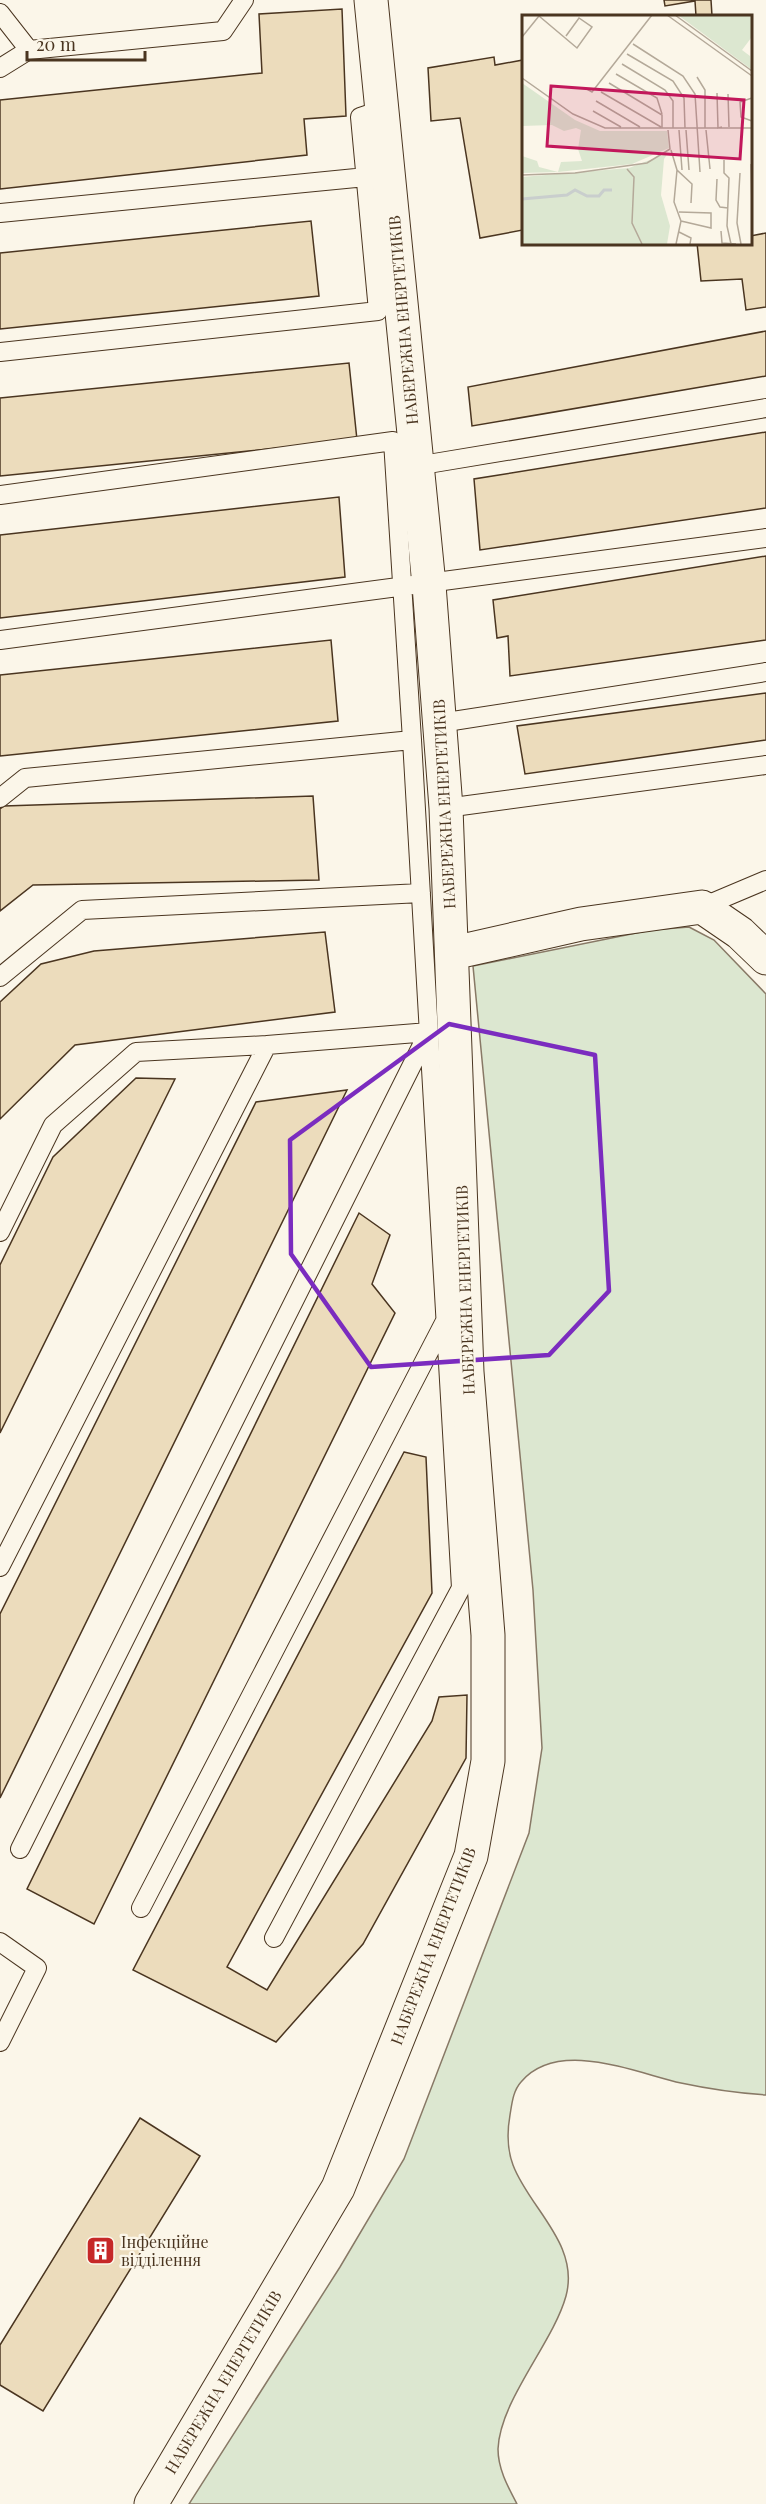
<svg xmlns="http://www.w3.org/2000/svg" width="766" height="2504" font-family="'Playfair Display',serif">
<rect width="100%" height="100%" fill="#fbf6e9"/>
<path fill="#dce7d0" stroke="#887966" stroke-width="1.5" d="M689,927L714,940L766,994V2095C737,2093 709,2089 681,2083C636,2073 558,2038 521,2082C513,2091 512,2103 510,2115C507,2132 507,2149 513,2165C529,2208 580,2244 566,2296C553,2343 500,2400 498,2449C498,2469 508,2487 517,2504H189L340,2267L404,2159L529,1833L542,1748L533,1590L473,966L651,930Z"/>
<path fill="#ecdcbc" stroke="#4a3520" stroke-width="1.5" d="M664,0H711L712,16H696L695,1L665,6Z
M342,9L346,116L304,119L307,155L0,189V100L262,73L259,14Z
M494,57L495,65L523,60V230L480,238L460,118L431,121L428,68Z
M311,221L319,296L0,329V253Z
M766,233V307L746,310L742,279L701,281L697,243H750V236Z
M766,331V376L472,426L468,387Z
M349,363L357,440L0,476V398Z
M766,432V508L480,550L474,479Z
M339,497L345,577L0,618V535Z
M766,556V640L510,676L508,636L497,638L493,600Z
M331,640L338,721L0,756V675Z
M766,693V740L525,774L517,726Z
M313,796L319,880L33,885L0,911V809L4,806Z
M325,932L335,1012L75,1045L0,1119V1002L41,964L94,951Z
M136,1078L175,1079L0,1433V1265L53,1157Z
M347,1090L0,1798V1614L256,1102Z
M359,1213L390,1235L372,1284L395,1313L94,1924L27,1889Z
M404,1452L426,1457L432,1593L227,1967L267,1990L432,1721L439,1697L467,1695L466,1758L363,1944L276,2042L133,1970Z
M140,2118L200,2156L43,2411L0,2385V2345Z"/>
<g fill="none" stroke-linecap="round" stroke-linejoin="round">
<defs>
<path id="service" d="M0,13L29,50L223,31L244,0
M0,68L29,50
M0,213L366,177
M0,352L378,311L360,117L384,109
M416,466L766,408
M0,495L393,441L412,740L25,778L0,798
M0,640L766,538
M440,723L766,672
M446,808L766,765
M702,907L766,880
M0,977L82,910L421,893
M0,1232L53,1125L136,1052L267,1045
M0,1567L267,1045L429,1032
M20,1849L428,1033
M141,1908L445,1321
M274,1938L461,1588L412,740
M0,1942L37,1968L0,2042"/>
<path id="minor" d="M453,953L581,924L702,907L740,933L766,958
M151,2504L338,2188L471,1856L488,1761V1635L467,1372L446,808L429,585L371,0"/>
</defs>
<use href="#service" stroke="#4a3520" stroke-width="20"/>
<use href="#minor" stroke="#4a3520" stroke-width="35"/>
<use href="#service" stroke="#fbf6e9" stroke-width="18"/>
<use href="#minor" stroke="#fbf6e9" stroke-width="33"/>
</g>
<path fill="none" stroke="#7b2cbf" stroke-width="4.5" stroke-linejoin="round" d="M449,1024L595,1055L609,1291L549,1355L371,1367L291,1254L290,1140Z"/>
<defs>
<symbol id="building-square" viewBox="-11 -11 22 22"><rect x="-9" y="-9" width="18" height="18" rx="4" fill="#c62828" stroke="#fbf6e9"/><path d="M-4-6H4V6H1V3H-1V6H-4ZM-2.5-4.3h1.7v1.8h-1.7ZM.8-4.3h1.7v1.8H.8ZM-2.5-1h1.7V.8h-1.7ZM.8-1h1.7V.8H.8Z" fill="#fff"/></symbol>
</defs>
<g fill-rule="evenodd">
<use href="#building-square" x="84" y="2234" width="33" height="33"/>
</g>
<g text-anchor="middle" stroke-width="4.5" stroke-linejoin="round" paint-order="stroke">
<g font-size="16" fill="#4a3520" stroke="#fbf6e9">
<text transform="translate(403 320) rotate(-95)" y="6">НАБЕРЕЖНА ЕНЕРГЕТИКІВ</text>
<text transform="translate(444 804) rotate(-93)" y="6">НАБЕРЕЖНА ЕНЕРГЕТИКІВ</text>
<text transform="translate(465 1290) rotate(-92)" y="6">НАБЕРЕЖНА ЕНЕРГЕТИКІВ</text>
<text transform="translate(433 1946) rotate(-69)" y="6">НАБЕРЕЖНА ЕНЕРГЕТИКІВ</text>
<text transform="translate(223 2382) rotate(-59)" y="6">НАБЕРЕЖНА ЕНЕРГЕТИКІВ</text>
</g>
<g font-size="16" fill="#4a3520" stroke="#fbf6e9" text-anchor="start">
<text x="121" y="2248">Інфекційне<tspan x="121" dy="18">відділення</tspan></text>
</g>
</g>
<g transform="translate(522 15)">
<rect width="230" height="230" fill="#fbf6e9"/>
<path d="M156,0H229V23L220,35L228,41L229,54ZM0,68L53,105L78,116H145L147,133L110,149L36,157L39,147L60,146L56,134L59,115L54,113L42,116L30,110L0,111ZM146,138L142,144L139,180L148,211L145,229H0V162L107,153ZM0,141L15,146L17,152L36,157L0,158Z" fill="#dce7d0"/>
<path fill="none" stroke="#c9cecd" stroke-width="3" d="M0,184L45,180L53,175L65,181H77L82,175H90"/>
<path fill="none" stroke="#b4a999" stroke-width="1.5" d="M145,0L230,61M153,0L230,56M17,1L55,33L70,12L57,3L44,21M0,22L17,1M111,29L161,61L173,79L178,157M105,39L151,66L162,83L163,113H167M100,49L143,75L151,86V113M94,59L135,83L140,99M175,62L183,75V113M0,63L51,99L83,113H230M87,68L140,100V113M63,73L70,77L130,0M79,77L139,112M195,78L196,113L200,112M206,79L207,112M230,83L218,87L219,102L230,106M74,86L118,112M71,96L99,112M157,115L160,155M164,115L167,155M184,115L188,154M149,135L155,155L170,169L169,188M202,145V158L207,163L205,211L209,229M229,149L230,193M105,154L112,162L110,208L120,229M218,158L215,208L219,229M0,160L53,158L125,148L148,134L146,115M195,164L194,185L198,192L206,193M157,197L189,198V213L159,206M199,216L200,228L214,229M157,217L169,223L168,229M154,229L159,206L152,187L155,155"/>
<path fill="#c2185b" fill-opacity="0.15" stroke="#c2185b" stroke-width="3" d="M29,71L222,85L218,144L25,131Z"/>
<rect width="230" height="230" fill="none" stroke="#4a3520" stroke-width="3"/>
</g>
<path d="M27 51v9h118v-9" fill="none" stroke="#4a3520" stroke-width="3"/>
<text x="36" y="51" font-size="18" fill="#4a3520" stroke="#fbf6e9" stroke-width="4.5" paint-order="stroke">20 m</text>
</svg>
